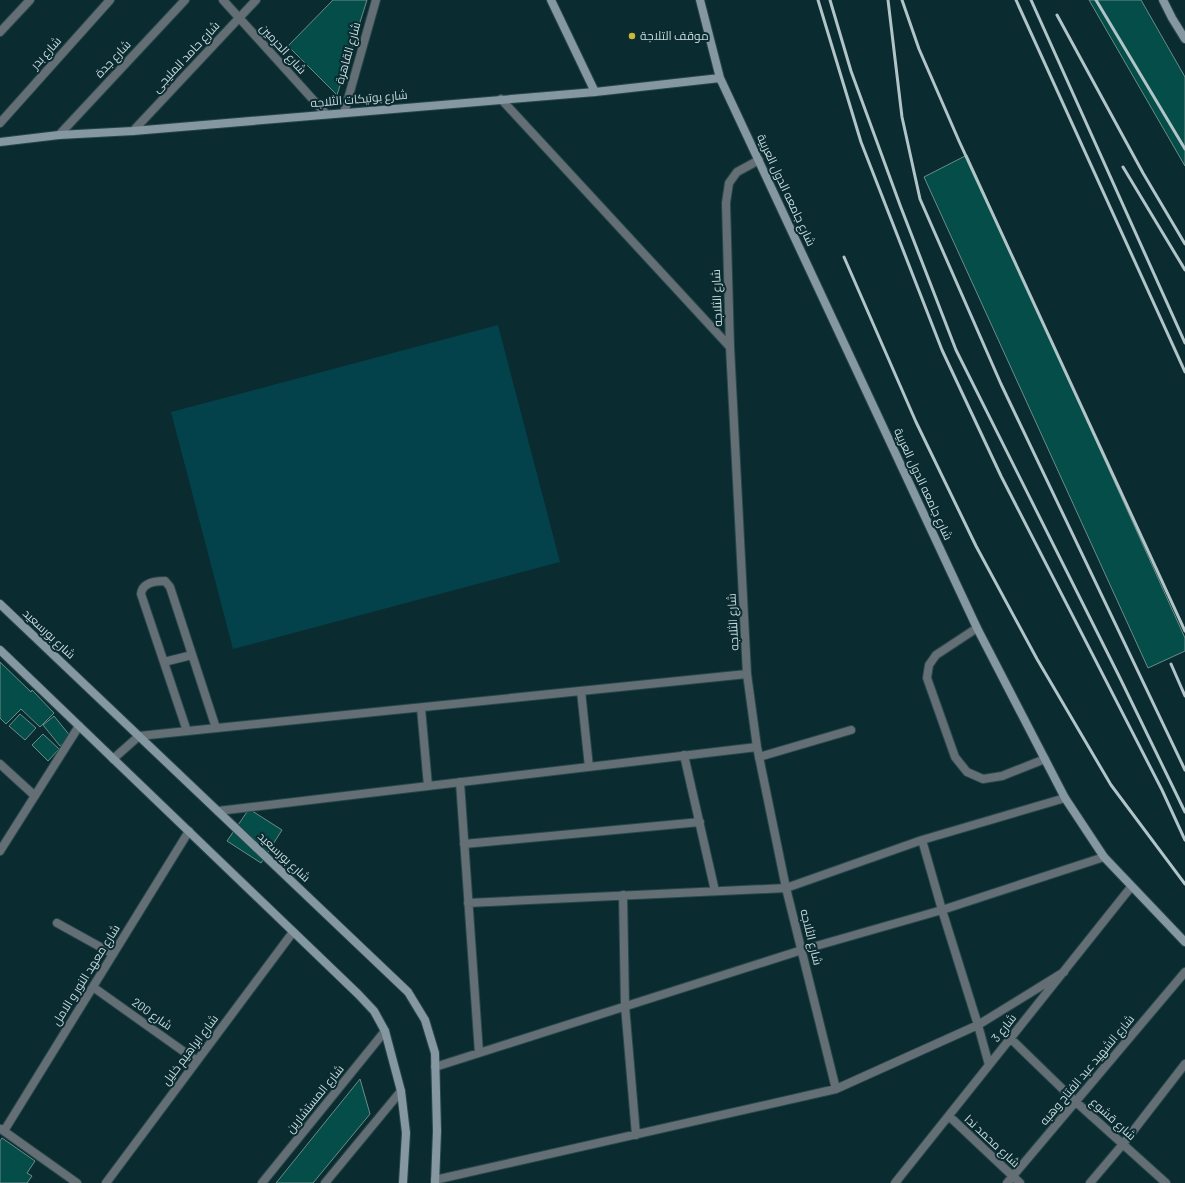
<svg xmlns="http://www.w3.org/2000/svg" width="1185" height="1183" font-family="Barlow,Cairo,sans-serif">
<rect width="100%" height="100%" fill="#0a2b30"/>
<path fill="#03424a" d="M498,325L560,562L233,649L171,412Z"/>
<path fill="#044d48" stroke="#6b8d89" d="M333,0H367L337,95L288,46Z
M1089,0H1141L1185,77V166Z
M967,155L1185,638V651L1148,668L924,177Z
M0,662L31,692L32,690L54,713L40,727L21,709L6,724L0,718Z
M20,714L36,728L25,740L9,726Z
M54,716L71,737L60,746L43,725Z
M43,734L59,749L48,761L32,745Z
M249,809L282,830L261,863L227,841Z
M360,1079L370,1114L313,1183H276Z
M2,1138L35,1161L27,1173L32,1176L27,1183H0V1141Z"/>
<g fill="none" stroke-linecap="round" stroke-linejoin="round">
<defs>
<path id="lane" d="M977,628L936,655L929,665L927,678L955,757L967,772L983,779L1002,776L1045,759
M164,662L192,655
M187,731L141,594C142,583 155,581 165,581L170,587L216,728
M759,757L851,730
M57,923L113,954"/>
<path id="street" d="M223,0L326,114
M0,32L30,0
M501,99L730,347
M344,113L376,0
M0,123L110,0
M133,131L256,0
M59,135L185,0
M759,160L737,172L729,183L726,203L730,347L747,674L757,747L786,888L836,1089
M581,691L589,767
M421,708L428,786
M684,755L715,891
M113,759L139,736L747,674
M0,764L35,796
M460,782L479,1053
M218,811L757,747
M922,840L942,910L978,1025L989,1065
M464,844L700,822
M0,851L79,726
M623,895L625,1006L636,1135
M468,903L786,888L922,840L1065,798
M93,987L197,1061
M1010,1038L1076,1102L1166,1183
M435,1067L802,950L942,910L1104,857
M949,1116L1020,1183
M1,1129L77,1183
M4,1131L189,831
M435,1180L836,1089L978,1025L1064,972
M106,1183L293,932
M262,1183L385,1031
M325,1183L401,1091
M895,1183L1131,887
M1007,1183L1185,972
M1090,1183L1123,1144L1185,1064"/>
<path id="secondary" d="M551,0L595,92
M700,0L720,78L977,628L1065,798L1104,857L1185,942
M1163,0L1172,18L1185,39
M0,142L59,135L133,131L595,92L720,78
M0,604L408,992L425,1020L435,1053L437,1131L435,1183
M0,650L358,994L374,1011L385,1031L401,1091L406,1133L403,1183"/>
</defs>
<use href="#lane" stroke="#28474b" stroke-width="10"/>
<use href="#street" stroke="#28474b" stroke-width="10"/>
<use href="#secondary" stroke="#28474b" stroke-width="10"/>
<use href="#lane" stroke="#636f75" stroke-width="8"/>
<use href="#street" stroke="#636f75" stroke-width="8"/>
<use href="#secondary" stroke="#8598a2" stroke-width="8"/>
<path stroke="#b1c4c8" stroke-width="3" d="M818,0L861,142L942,350L1001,476L1162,790L1185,840
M830,0L851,71L900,205L956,350L1119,676L1185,812
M888,0L902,117L920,199L1001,384L1185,770
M902,0L919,49L959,141L1185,631
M1016,0L1185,372
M1031,0L1185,343
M1096,0L1185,149
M1057,15L1143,173L1185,244
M1123,167L1185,270
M844,257L916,422L976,546L1037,659L1111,785L1185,884
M1171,664L1185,696"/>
</g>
<circle fill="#cdb938" stroke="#0a2b30" stroke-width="1.5" cx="632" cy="36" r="4"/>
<g text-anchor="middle" stroke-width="4" stroke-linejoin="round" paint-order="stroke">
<g font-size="12" fill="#c7d8db" stroke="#0a2b30" text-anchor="start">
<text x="640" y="40">موقف التلاجة</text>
</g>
<g font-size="12" fill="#c7d8db" stroke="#0a2b30">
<text transform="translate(283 49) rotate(48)" y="4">شارع الحرمين</text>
<text transform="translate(46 53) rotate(-48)" y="4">شارع بدر</text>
<text transform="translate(348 53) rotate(-74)" y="4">شارع القاهرة</text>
<text transform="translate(186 57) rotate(-47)" y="4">شارع حامد المليجى</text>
<text transform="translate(113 59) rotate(-47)" y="4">شارع جدة</text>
<text transform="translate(359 99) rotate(-5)" y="4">شارع بوتيكات الثلاجه</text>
<text transform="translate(786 190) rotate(65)" y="4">شارع جامعه الدول العربية</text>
<text transform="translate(717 298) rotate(-92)" y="4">شارع الثلاجه</text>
<text transform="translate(923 484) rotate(65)" y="4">شارع جامعه الدول العربية</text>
<text transform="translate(733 622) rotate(-93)" y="4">شارع الثلاجه</text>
<text transform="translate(49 634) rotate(43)" y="4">شارع بورسعيد</text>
<text transform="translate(284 857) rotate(43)" y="4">شارع بورسعيد</text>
<text transform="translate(811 937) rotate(76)" y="4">شارع الثلاجه</text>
<text transform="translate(86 975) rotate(-58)" y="4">شارع معهد النور و الامل</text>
<text transform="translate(152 1014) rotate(35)" y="4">شارع 200</text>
<text transform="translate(1004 1028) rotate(-52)" y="4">شارع 3</text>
<text transform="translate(190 1050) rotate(-53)" y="4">شارع ابراهيم خليل</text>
<text transform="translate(1087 1070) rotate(-50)" y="4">شارع الشهيد عبد الفتاح وهبه</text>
<text transform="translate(315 1099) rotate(-51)" y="4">شارع المستشارين</text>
<text transform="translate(1113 1119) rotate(42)" y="4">شارع قشوع</text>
<text transform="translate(992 1141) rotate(43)" y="4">شارع محمد ندا</text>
</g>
</g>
</svg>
